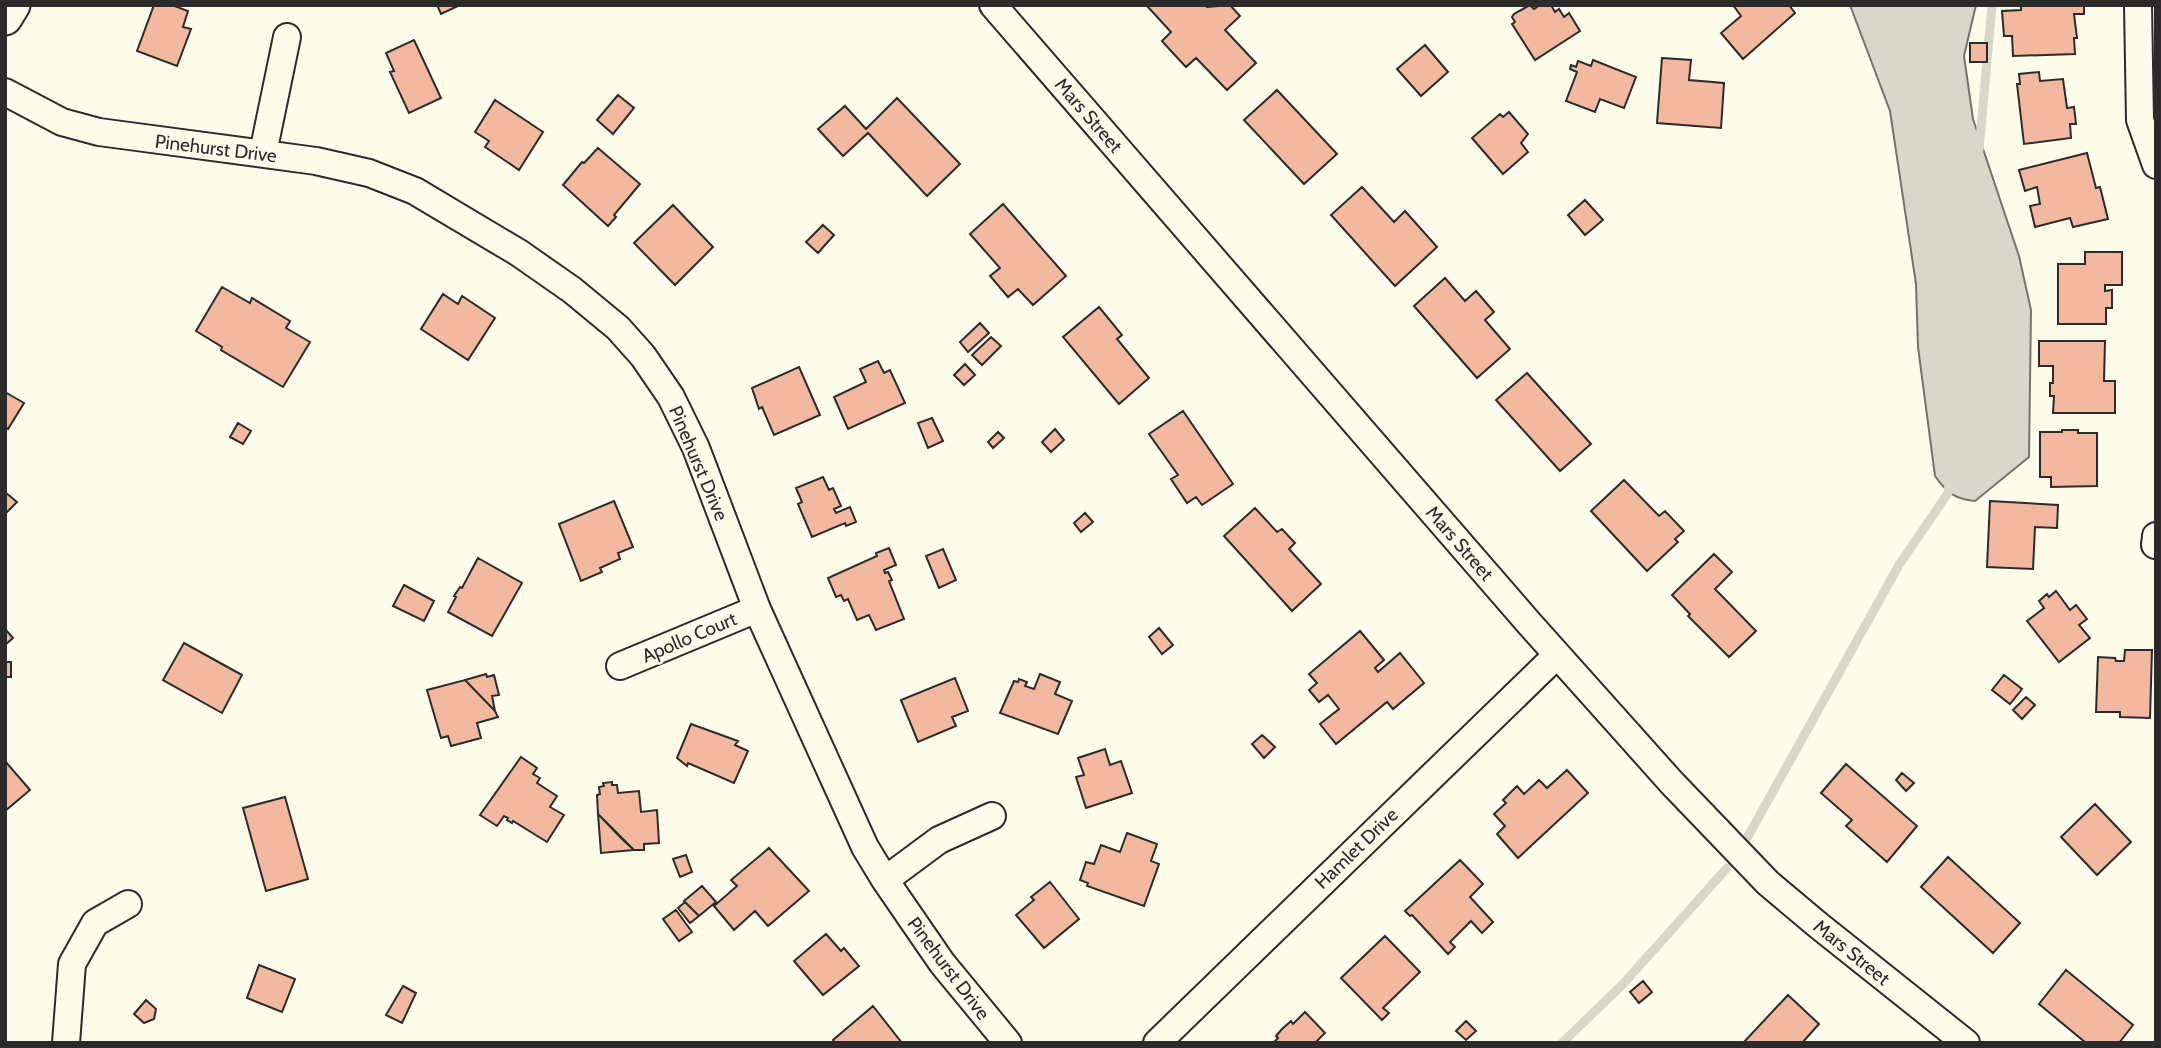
<svg xmlns="http://www.w3.org/2000/svg" width="2161" height="1048" font-family="Cabin,sans-serif">
<rect width="100%" height="100%" fill="#fdfbea"/>
<path fill="#d8d7c9" stroke="#74746e" stroke-width="2" d="M1850,5H1976L1964,56L1973,119L2019,256L2031,310L2029,457L1975,501C1955,499 1947,493 1935,476L1918,347L1916,284L1890,111Z"/>
<g fill="none" stroke-linecap="round" stroke-linejoin="round">
<path stroke="#d8d7c9" stroke-width="9" d="M1979,150L1992,5
M1747,838L1899,565L1948,493L1949,485
M1562,1043L1623,984L1727,868"/>
</g>
<path fill="#f2b8a0" stroke="#2b2b2b" stroke-width="2" d="M154,5H172L188,11L183,27L191,29L177,66L137,51Z
M437,5H460L441,14Z
M1205,5L1207,7L1230,5L1240,16L1225,30L1256,63L1227,90L1196,58L1186,67L1172,52L1162,41L1171,32L1147,6Z
M1530,5L1534,9L1540,5H1551L1555,12L1559,9L1564,17L1569,13L1580,31L1535,60L1512,24L1515,22L1512,17L1514,14Z
M1789,5L1795,13L1743,59L1721,33L1741,16L1733,5Z
M2021,5H2084V14H2074L2077,38H2074L2075,54L2013,56L2012,36H2004L2002,11L2021,10Z
M414,40L441,98L409,113L390,72L394,71L386,53Z
M1970,43H1987V62H1970Z
M1425,45L1448,72L1421,96L1397,69Z
M1662,58L1691,60L1689,80L1724,83L1721,128L1657,123Z
M1593,60L1636,77L1624,108L1600,99L1595,112L1566,101L1577,72L1570,69L1571,65L1576,67L1578,61L1591,66Z
M2039,72L2040,81L2063,79L2067,108L2074,107L2076,124H2070L2071,138L2024,144L2017,84H2020L2019,74Z
M1277,90L1337,154L1304,184L1244,120Z
M618,95L634,108L613,134L597,120Z
M897,98L960,164L927,196L868,133L843,156L818,129L845,106L866,129Z
M495,100L543,132L519,170L485,147L489,141L475,132Z
M1509,112L1528,134L1521,143L1528,152L1503,174L1472,138L1500,114L1503,117Z
M598,148L640,184L614,215L616,217L608,226L563,185L582,162L584,163Z
M2087,153L2096,188L2100,187L2108,219L2073,227L2070,218L2035,227L2030,206L2040,204L2037,187L2025,191L2019,170Z
M1362,187L1394,222L1405,211L1437,247L1395,286L1331,215Z
M1585,200L1603,220L1585,235L1568,215Z
M1003,204L1066,276L1033,305L1018,289L1008,297L990,276L1000,268L970,234Z
M673,205L713,247L675,285L634,243Z
M823,225L834,235L818,253L806,242Z
M2085,252H2122V285H2105V291L2112,290V308H2106V324H2058V264H2085Z
M1445,278L1465,301L1476,291L1494,312L1485,320L1510,349L1477,378L1414,306Z
M222,287L250,303L252,298L290,321L286,328L310,342L283,387L221,350L222,347L196,331Z
M443,294L458,304L462,296L495,318L468,360L421,329Z
M1099,307L1122,335L1117,339L1149,378L1119,404L1063,337Z
M980,323L989,333L968,352L960,342Z
M991,337L1001,346L982,365L972,355Z
M2039,341H2105L2104,381H2115V413H2053L2054,396H2050V383H2053V366H2039Z
M878,361L884,373L890,370L905,403L848,429L834,397L866,382L860,369Z
M965,364L975,375L964,385L954,375Z
M799,367L820,415L774,435L762,407L759,409L752,388Z
M1527,373L1591,444L1560,471L1496,400Z
M5,392L24,403L8,429L5,427Z
M1183,411L1233,484L1202,505L1196,497L1187,503L1171,479L1178,475L1149,434Z
M932,418L943,441L928,448L918,423Z
M238,423L251,431L243,444L230,437Z
M1055,429L1064,440L1051,452L1042,442Z
M2062,430H2078V433H2097V486L2051,487V477H2040V432H2062Z
M998,432L1004,438L993,448L988,442Z
M823,477L829,490L833,488L841,506L834,509L836,513L850,507L856,522L846,526L845,523L812,537L798,504L802,502L796,488Z
M1624,480L1659,516L1665,511L1684,531L1675,539L1678,542L1647,571L1591,511Z
M5,492L17,502L5,514Z
M614,501L633,547L618,553L620,559L600,568L602,572L581,581L559,524Z
M1990,501L2058,505L2057,528L2035,527L2033,569L1987,567Z
M1255,508L1277,532L1282,529L1295,543L1289,549L1321,584L1292,611L1224,536Z
M1085,513L1093,522L1081,532L1074,523Z
M889,548L896,565L884,570L885,573L888,572L892,580L889,581L904,619L876,630L869,615L857,620L848,599L844,601L841,595L836,597L828,578L877,556L876,553Z
M943,549L956,580L939,588L926,556Z
M1714,554L1732,572L1715,589L1756,631L1729,657L1688,616L1690,614L1672,595Z
M478,558L522,583L492,636L448,612L456,597L454,596L460,587L462,588Z
M404,585L434,601L424,621L393,606Z
M2056,591L2070,610L2076,605L2087,619L2079,625L2090,638L2059,662L2027,621L2044,608L2039,601L2047,594L2049,597Z
M1159,628L1173,645L1162,654L1149,637Z
M5,629L13,638L5,645Z
M1360,631L1384,660L1375,668L1378,672L1400,653L1424,683L1393,709L1387,702L1336,744L1320,724L1339,709L1328,695L1319,702L1309,690L1317,683L1309,674Z
M184,643L242,675L222,713L163,680Z
M2125,650H2152L2150,718L2120,717V712H2096L2098,657L2115,658L2116,661H2124Z
M5,662H11V677H5Z
M486,674L487,677L494,675L499,695L492,696L495,711L465,680Z
M1040,674L1060,682L1055,694L1072,701L1058,734L1000,713L1014,681L1018,682L1019,679L1027,682L1025,686L1034,689Z
M2004,675L2022,689L2010,704L1992,690Z
M955,678L968,711L952,717L956,726L918,742L901,700Z
M465,680L495,711L498,717L477,723L481,738L451,746L448,736L441,738L427,690Z
M2026,697L2035,705L2022,719L2013,710Z
M691,724L738,741L735,745L748,751L734,783L688,763L687,766L677,758Z
M1262,735L1275,747L1264,758L1252,744Z
M1105,749L1110,765L1121,761L1132,793L1086,808L1076,777L1084,775L1078,758Z
M521,757L537,768L533,774L540,778L537,783L557,796L550,807L564,815L547,842L513,821L512,823L507,820L508,818L504,816L497,826L480,815Z
M5,761L30,790L5,811Z
M1846,764L1917,826L1887,862L1846,826L1852,820L1821,793Z
M1567,770L1588,793L1518,858L1497,834L1505,826L1494,814L1506,803L1503,800L1517,786L1524,794L1539,780L1547,788Z
M1902,773L1914,783L1906,791L1896,780Z
M612,782V785H617L618,793L639,791L641,812L657,810L659,843L644,844V850H634L598,814L597,795L600,794L599,787L604,786L603,783Z
M285,797L308,879L266,891L243,808Z
M2095,804L2131,842L2097,875L2061,837Z
M598,814L622,839L634,850L601,853Z
M1127,833L1157,844L1151,861L1159,864L1144,906L1087,886L1088,883L1080,880L1086,862L1094,864L1101,845L1120,852Z
M769,848L809,891L768,926L755,911L734,930L714,906L737,886L731,880Z
M686,855L692,872L680,877L673,859Z
M1948,857L2020,923L1993,953L1921,887Z
M1460,860L1483,884L1470,897L1493,922L1482,933L1471,921L1450,942L1455,947L1448,954L1412,915L1410,916L1405,911Z
M1050,882L1079,919L1044,948L1016,915L1034,900L1031,897Z
M702,886L716,902L699,916L684,901Z
M685,902L699,916L690,923L678,908Z
M676,910L692,932L679,941L663,919Z
M826,934L841,951L844,948L859,966L823,995L794,961Z
M1385,936L1420,972L1383,1008L1389,1013L1382,1020L1341,978Z
M259,965L295,979L282,1012L247,998Z
M2066,970L2133,1025L2119,1043H2086L2039,1004Z
M1643,981L1652,992L1639,1003L1630,992Z
M403,986L416,993L402,1023L386,1015Z
M1788,995L1819,1024L1802,1043H1743Z
M146,1000L156,1009L154,1019L144,1023L134,1014Z
M873,1006L902,1043H835L833,1040Z
M1305,1012L1325,1033L1315,1043H1273L1278,1038L1276,1036L1282,1029L1291,1021L1293,1024Z
M1466,1021L1476,1031L1466,1040L1456,1031Z"/>
<g fill="none" stroke-linecap="round" stroke-linejoin="round">
<defs>
<path id="minor" d="M993,5L1528,622L1672,783L1768,883L1818,925L1966,1043
M2138,5L2140,120L2156,165
M5,92L62,122L99,132L316,161L369,173L415,191L519,253L572,290L618,328L643,356L671,397L696,448L757,609L865,847L885,880L942,963L1008,1043
M263,153L287,37
M2155,545L2156,536
M620,666L757,609
M885,880L939,840L992,816
M66,1043L72,964L95,923L128,904
M1157,1043L1557,655"/>
<path id="tertiary" d="M5,18L13,5"/>
</defs>
<use href="#minor" stroke="#2b2b2b" stroke-width="30"/>
<use href="#tertiary" stroke="#2b2b2b" stroke-width="37"/>
<use href="#minor" stroke="#fdfbea" stroke-width="26"/>
<use href="#tertiary" stroke="#fdfbea" stroke-width="33"/>
</g>
<g text-anchor="middle" stroke-width="5" stroke-linejoin="round" paint-order="stroke">
<g font-size="19" fill="#2b2b2b" stroke="#fdfbea">
<text transform="translate(1089 115) rotate(49)" y="7">Mars Street</text>
<text transform="translate(216 148) rotate(7)" y="7">Pinehurst Drive</text>
<text transform="translate(699 463) rotate(67)" y="7">Pinehurst Drive</text>
<text transform="translate(1460 543) rotate(49)" y="7">Mars Street</text>
<text transform="translate(689 637) rotate(-23)" y="7">Apollo Court</text>
<text transform="translate(1356 848) rotate(-44)" y="7">Hamlet Drive</text>
<text transform="translate(1852 952) rotate(39)" y="7">Mars Street</text>
<text transform="translate(949 968) rotate(53)" y="7">Pinehurst Drive</text>
</g>
</g>
<rect width="2161" height="1048" fill="none" stroke="#2b2b2b" stroke-width="14"/>
</svg>
